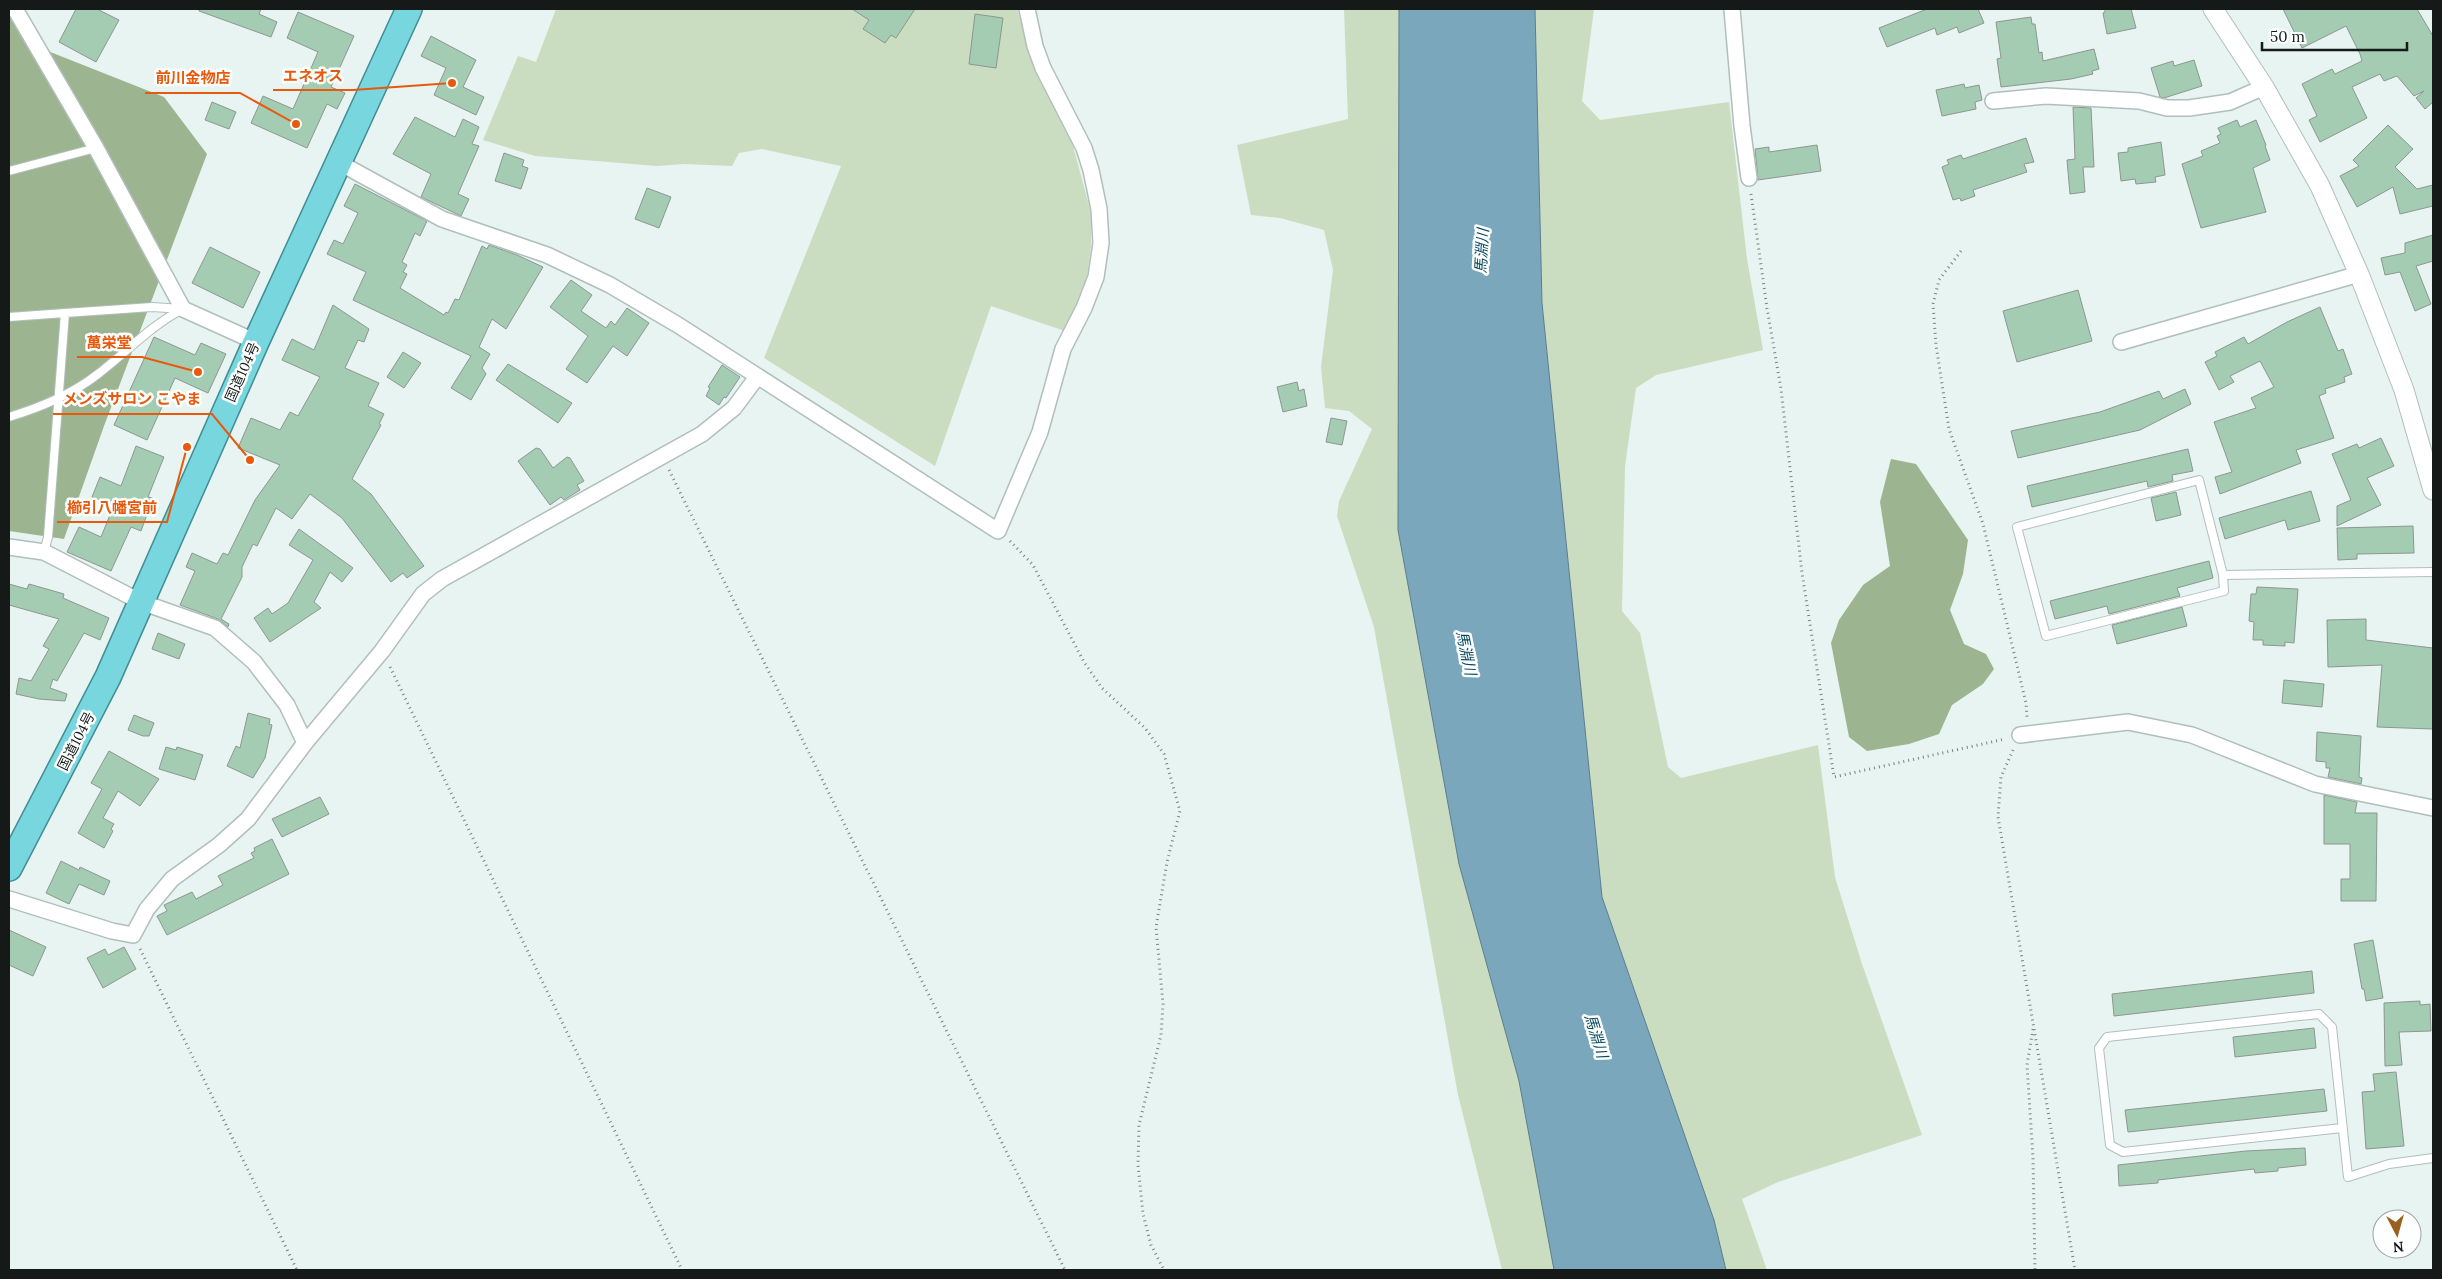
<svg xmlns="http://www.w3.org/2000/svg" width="2442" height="1279" font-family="Lora,'Noto Sans JP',serif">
<rect width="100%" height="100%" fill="#e7f4f1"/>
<path fill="#caddc0" d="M556,9H1017L1036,73L1073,146L1091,213V246L1087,276L1065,331L991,306L935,466L764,358L841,166L762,149L739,153L732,166L684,164L657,166L535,156L483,140L518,56L536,62Z
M1344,9H1399L1398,530L1459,864L1519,1081L1554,1270H1502L1458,1095L1374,627L1337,516L1339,501L1372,429L1349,411L1325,408L1321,367L1333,270L1324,230L1280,218L1251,215L1237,145L1348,119Z
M1535,9H1594L1582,101L1600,120L1729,102L1747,259L1763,350L1656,375L1636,388L1625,466L1622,611L1640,633L1668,767L1681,778L1818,745L1835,877L1862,964L1922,1135L1778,1182L1742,1199L1767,1270H1726L1714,1220L1602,897L1542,303Z"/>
<path fill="#9db490" d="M9,14L25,42L164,97L207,154L104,426L64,539L9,531Z
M1891,459L1916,464L1968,540L1963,574L1950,610L1964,644L1986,654L1994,669L1983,684L1952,705L1939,734L1909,744L1867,751L1849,737L1831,643L1839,620L1863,585L1890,566L1880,502Z"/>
<path fill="#7ba7bc" stroke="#5c7d8b" d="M1399,9H1535L1542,303L1602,897L1714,1220L1726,1270H1554L1519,1081L1459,864L1398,530Z"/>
<path fill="#a3ccb3" stroke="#8d9790" d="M76,9H97L119,20L96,62L59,42Z
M199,9H261L259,14L277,22L271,37L199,11Z
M852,9H915L896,38L891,35L885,43L863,29L869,20Z
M1927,9H1978L1984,23L1959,33L1957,27L1937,35L1935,28L1887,47L1879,28Z
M2105,9H2131L2136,28L2107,34L2103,13L2105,12Z
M2283,9H2417L2433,36V102L2425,109L2416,98L2424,91L2414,96L2397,76L2384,81L2380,74L2352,87L2367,118L2320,142L2309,120L2317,116L2302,84L2332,69L2335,74L2362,61L2360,54L2346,26L2302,48Z
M298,12L354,36L331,87L345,93L337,109L327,104L307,148L251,123L263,96L293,109L318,52L287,38Z
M975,14L1003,18L996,68L969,64Z
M2031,17L2032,24H2035L2039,53L2042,52L2043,61L2094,49L2099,69L2092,71L2093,74L2071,79L2001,87L1997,59L2001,58L1996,22Z
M431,36L476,60L463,87L484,97L476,115L434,95L446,68L421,56Z
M2194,60L2202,86L2164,98L2160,97L2151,68L2173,61L2174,66Z
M1964,84L1965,88L1979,85L1982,100L1975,102L1976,109L1942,116L1936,90Z
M212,102L236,112L229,129L205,120Z
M2073,107L2091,108L2094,167H2083L2085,192L2070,194L2067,160L2075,159Z
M415,117L455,137L463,119L479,127L472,144L479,146L458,194L469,199L461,216L421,197L431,174L393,154Z
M2237,120L2240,127L2256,120L2266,145L2265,146L2270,160L2253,168L2266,212L2201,228L2182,164L2203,156L2201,151L2220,143L2217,136L2221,134L2218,128Z
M2388,125L2413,149L2395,167L2417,189L2433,185V206L2400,214L2393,187L2357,207L2340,176L2359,166L2353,160Z
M2026,138L2034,162L2024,164L2027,172L1973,190L1975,196L1961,201L1960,198L1953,200L1942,167L1949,164L1947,160L1961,155L1963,159Z
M2161,142L2165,175L2155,177L2156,182L2136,184L2135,179L2121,181L2118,153L2128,152V148Z
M1817,145L1821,171L1758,180L1755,149L1769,147V152Z
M504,153L524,160L522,166L528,168L521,189L495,181Z
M355,184L427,221L420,236L415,233L402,262L407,265L403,272L407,274L400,288L444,315L446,312L448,313L455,299L459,300L482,246L487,249L489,245L517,255L543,267L506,329L492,319L479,347L490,354L482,368L486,374L471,400L451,388L471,356L353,300L366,272L327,254L334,240L343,244L358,213L344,206Z
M647,188L671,197L659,228L635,219Z
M2433,235V261L2416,266L2431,304L2415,311L2400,272L2385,275L2381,258L2405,253V243Z
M210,247L260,272L243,308L192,283Z
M571,280L592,295L581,311L606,328L611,321L615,325L627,308L649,323L627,356L613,346L587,383L566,369L588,336L550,307Z
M2078,290L2092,341L2017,362L2003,311Z
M333,305L369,329L364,342L358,340L345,368L379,383L368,406L384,414L379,424L381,425L352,479L371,494L424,566L407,578L403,573L391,582L342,518L310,494L292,519L276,508L257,546L253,544L242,567V577L221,619L229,624L228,627L218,619L180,605L195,571L186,567L192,553L217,564L223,553L228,555L255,500L280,465L238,448L251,418L280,430L290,412L298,416L320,377L282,360L292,339L314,350Z
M2320,307L2338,351L2343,349L2352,374L2344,377L2345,382L2325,389L2326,393L2319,396L2334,438L2296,450L2301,463L2220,494L2215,477L2232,472L2214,422L2256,408L2251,398L2274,387L2260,361L2230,376L2234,382L2219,390L2205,362L2217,356L2215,352L2244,337L2248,344L2287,322Z
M154,337L195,355L201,343L226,354L208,393L175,378L147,440L114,425Z
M403,352L421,363L404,388L387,377Z
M508,364L572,403L558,423L496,380Z
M722,365L740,377L726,398L724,397L719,405L706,396L710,388L708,387Z
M1297,382L1299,391L1304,389L1307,406L1283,412L1277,387Z
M2185,389L2191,404L2140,430L2018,458L2011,431L2100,412L2159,391L2163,399Z
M1331,418L1347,421L1342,445L1326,442Z
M2381,438L2394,466L2367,478L2381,505L2337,526V506L2351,500L2332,454L2357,444L2359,448Z
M136,446L164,457L148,497L153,498L141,531L131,527L111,571L67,552L79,527L101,537L114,505L92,497L100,477L121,486Z
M536,448L540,449L553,468L567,457L570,458L584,481L577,485L580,490L564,500L561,497L550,505L518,461Z
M2188,449L2193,471L2172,475L2173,481L2148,487L2147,481L2032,507L2027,486Z
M2311,491L2320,521L2288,530L2285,520L2225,539L2219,518Z
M2176,492L2181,515L2156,521L2151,498Z
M2413,526L2414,553L2357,554V559L2338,560L2337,528Z
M299,529L353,568L342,582L330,572L314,602L321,608L270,642L254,618L268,608L272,614L288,603L313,560L289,545Z
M2209,561L2213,578L2177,588L2180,596L2109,614L2107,606L2055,619L2050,601Z
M9,584L27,589L29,584L64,594L63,598L109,618L100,640L84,633L57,681L53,679L50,688L67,694L65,701L39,699L16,694L19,678L31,681L49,649L43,646L59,619L9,605Z
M2257,587L2298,589L2294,643L2285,642V646L2263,645V640H2253L2254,622L2249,621L2251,594H2256Z
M2182,607L2187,626L2117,644L2112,625Z
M2366,619V640L2433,648V729L2377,727L2382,665L2328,667L2327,620Z
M158,633L185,644L179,659L152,649Z
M2284,680L2324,684L2322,707L2282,703Z
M248,713L270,719L269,724L272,725L265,758L253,778L227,766L236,746L240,748Z
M134,715L154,723L149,736H143L128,730Z
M2317,732L2361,736L2359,777L2362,778L2361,784L2328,777L2330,768H2326V762L2316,761Z
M166,747L176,750L177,747L203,755L195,780L159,769Z
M109,751L159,779L140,806L118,791L103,818L114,824L111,829L113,831L104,848L78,833L102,789L91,783Z
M2324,795L2357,802L2355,813H2377L2376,901H2341V879H2350V844H2324Z
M320,797L329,814L282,837L272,819Z
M272,839L289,874L167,935L157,916L167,911L164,905L192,892L196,899L223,885L218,876L254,858L251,853L255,851L254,848Z
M61,861L79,870L80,867L110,881L104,895L79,884L69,904L46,893Z
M9,930L46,947L33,976L9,965Z
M2373,940L2383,998L2366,1001L2364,989H2362L2354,944Z
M124,947L136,969L103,988L87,958L105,949L108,955Z
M2312,971L2314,993L2114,1016L2112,994Z
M2420,1001V1005L2430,1004L2431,1031L2399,1032L2402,1065L2385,1066L2384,1003Z
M2314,1028L2316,1048L2235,1057L2233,1037Z
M2396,1072L2404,1146L2366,1149L2362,1092L2375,1091L2373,1074Z
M2324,1089L2327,1111L2128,1132L2125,1110Z
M2305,1148L2306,1165L2278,1168V1171L2255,1173L2254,1169L2158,1180V1183L2119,1186L2118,1165L2246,1151Z"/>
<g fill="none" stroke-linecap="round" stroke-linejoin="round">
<defs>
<path id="service" d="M9,171L96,148
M9,317L65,313L48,537L44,552
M9,417C41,407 71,395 98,374C127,352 151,325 183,309L152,307L65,313
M2199,480L2223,575L2224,591L2046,636L2017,527Z
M2223,575L2433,572
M2342,1128L2123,1152L2110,1145L2099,1048L2107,1037L2319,1014L2332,1027L2348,1177L2389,1164L2433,1158"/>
<path id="minor" d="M15,9L96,148L183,309L256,342
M1732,9L1742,126L1749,178
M1993,101L2046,96L2139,101L2167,108H2189L2230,102L2264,87
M338,162L442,219L547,255L610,285L678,325L998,531L1040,432L1063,349L1084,308L1096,277L1101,243L1099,209L1091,170L1084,148L1043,68L1035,46L1027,9
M2121,342L2359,274
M9,547L44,552L141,602L215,628L254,662L287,705L305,743
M2020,735L2128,722L2192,735L2315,784L2433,808
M9,899L112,931L133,935L147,909L172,879L219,845L248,819L305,743L382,651L423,594L442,579L702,434L734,408L757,377"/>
<path id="tertiary" d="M2213,9L2264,87L2320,186L2359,274L2404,390L2433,490"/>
<path id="trunk" d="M9,868L108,677L256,342L409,9"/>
</defs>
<use href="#service" stroke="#b1bfbc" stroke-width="10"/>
<use href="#minor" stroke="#b1bfbc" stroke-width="18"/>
<use href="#tertiary" stroke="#b1bfbc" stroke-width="21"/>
<use href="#trunk" stroke="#408d94" stroke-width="28"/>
<path stroke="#7a8381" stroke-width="3" stroke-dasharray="1 4" stroke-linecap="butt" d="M1751,194L1767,308L1781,389L1802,573L1834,777L2005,739
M1961,251L1939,280L1933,304L1936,345L1949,429L1983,524L2026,703L2027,717
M669,470L1065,1270
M1010,541L1033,565L1084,662L1102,688L1145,728L1164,754L1180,811L1167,862L1156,927L1163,1004L1161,1035L1139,1125L1138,1165L1143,1214L1151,1245L1164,1270
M390,667L682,1270
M2013,750L2001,777L1998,817L2075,1270
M140,949L297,1270
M2033,1029L2027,1065L2033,1158L2035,1270"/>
<use href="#service" stroke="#fff" stroke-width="8"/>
<use href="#minor" stroke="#fff" stroke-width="15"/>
<use href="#tertiary" stroke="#fff" stroke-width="19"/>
<use href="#trunk" stroke="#78d6df" stroke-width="25"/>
</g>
<g text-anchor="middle" stroke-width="5" stroke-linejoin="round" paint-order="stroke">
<g font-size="14" fill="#151a19" stroke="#fcfffe">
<text transform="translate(242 372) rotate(-66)" y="5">国道104号</text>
<text transform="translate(76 741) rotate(-63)" y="5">国道104号</text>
</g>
<g font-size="15" font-style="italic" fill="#0a485e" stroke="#fcfffe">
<text transform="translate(1482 251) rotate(-87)" y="5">馬淵川</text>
<text transform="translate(1466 653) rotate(78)" y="5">馬淵川</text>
<text transform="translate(1596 1036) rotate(73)" y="5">馬淵川</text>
</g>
</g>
<path fill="none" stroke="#e8590c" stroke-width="2" d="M452 83L353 90H273M296 124L240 93H145M198 372L142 357H77M250 460L212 414H53M187 447L167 522H57"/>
<g fill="#e8590c" stroke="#fcfffe" stroke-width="2">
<circle cx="452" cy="83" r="5"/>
<circle cx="296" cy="124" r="5"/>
<circle cx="198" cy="372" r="5"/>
<circle cx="250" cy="460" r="5"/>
<circle cx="187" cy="447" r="5"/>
</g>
<g font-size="15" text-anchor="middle" font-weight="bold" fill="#e8590c" stroke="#fcfffe" stroke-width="5" stroke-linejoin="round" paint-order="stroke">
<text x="313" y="81">エネオス</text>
<text x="193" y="83">前川金物店</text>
<text x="109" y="348">萬栄堂</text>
<text x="132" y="404">メンズサロン こやま</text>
<text x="112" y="513">櫛引八幡宮前</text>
</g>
<rect width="2442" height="1279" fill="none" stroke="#151a19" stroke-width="20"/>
<g transform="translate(2397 1234) rotate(174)"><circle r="24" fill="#fcfffe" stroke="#a0a3a2"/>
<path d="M0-4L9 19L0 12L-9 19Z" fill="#9a601e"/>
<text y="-8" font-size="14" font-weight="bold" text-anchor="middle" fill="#151a19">N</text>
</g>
<path d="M2262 42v8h145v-8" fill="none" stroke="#151a19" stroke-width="2.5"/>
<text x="2270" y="42" font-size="15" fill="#151a19" stroke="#fcfffe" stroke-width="4" paint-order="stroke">50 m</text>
</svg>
